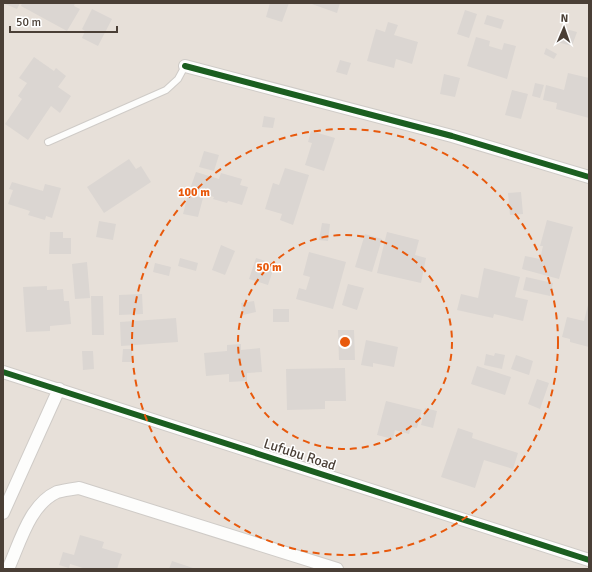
<svg xmlns="http://www.w3.org/2000/svg" width="592" height="572" font-family="Signika,sans-serif">
<rect width="100%" height="100%" fill="#f2efec"/>
<path fill="#e7e0d9" d="M3,3H589V569H3Z"/>
<path fill="#dbd6d2" d="M3,3H20L17,9Z
M22,3H75L74,6L80,9L67,31L21,6Z
M270,3H289L282,22L266,17Z
M309,3H340L337,13Z
M92,9L112,19L98,46L82,38L85,31L82,29Z
M465,10L477,14L469,38L457,34Z
M487,15L504,20L501,29L484,24Z
M388,22L398,25L394,35L418,42L412,64L396,59L394,68L367,61L376,29L385,32Z
M562,28L577,32L572,46L557,42Z
M476,37L490,41L489,46L502,50L504,43L516,46L507,79L467,66Z
M546,48L557,54L554,59L544,54Z
M34,57L54,71L56,68L66,76L58,87L71,96L60,113L51,106L28,140L5,124L22,99L18,96L27,83L19,78Z
M340,60L351,63L347,75L336,72Z
M568,73L589,78V118L556,109L557,103L543,100L546,85L564,90Z
M444,74L460,78L455,97L440,94Z
M535,83L544,85L540,98L532,96Z
M512,90L528,94L521,119L505,115Z
M264,116L275,118L273,128L262,127Z
M311,131L335,138L324,171L305,165L312,143L308,142Z
M204,151L219,155L214,171L199,167Z
M129,159L136,169L141,166L151,182L104,213L87,187Z
M285,168L309,175L293,225L280,220L282,214L265,209L273,183L279,185Z
M196,172L219,179L221,173L242,179L240,185L248,187L242,205L228,201L227,203L213,199L214,197L190,189Z
M12,182L43,191L45,184L61,188L52,218L46,216L45,220L28,215L30,211L8,204L13,190L9,189Z
M521,192L523,214L510,215L508,193Z
M188,194L203,198L198,217L183,214Z
M547,220L573,227L559,279L522,269L525,256L540,259L543,246H540Z
M99,221L116,224L113,240L96,237Z
M322,223L330,224L328,241L319,240Z
M50,232H63V238H71V254H49Z
M387,232L419,240L415,255L426,258L421,283L377,273Z
M365,234L382,239L372,272L355,267Z
M221,245L235,251L225,275L212,270Z
M309,252L346,262L333,309L296,299L299,288L306,290L310,277L303,275Z
M180,258L198,263L196,271L178,266Z
M256,258L275,264L268,285L249,279Z
M87,262L90,298L75,299L72,264Z
M155,263L171,267L169,276L153,272Z
M484,268L520,277L515,297L528,300L523,321L494,314L493,318L457,310L461,294L478,298Z
M526,277L553,283L550,296L523,290Z
M348,284L364,288L357,310L342,305Z
M47,286V290L63,289L64,301H69L71,324L50,326V331L26,332L23,287Z
M142,294L143,314L119,315V295Z
M91,296H103L104,335H92Z
M254,301L256,312L243,315L241,303Z
M588,305H589V347L570,342V339L562,337L567,317L584,321Z
M273,309H289V322H273Z
M176,318L178,342L121,346L120,322Z
M338,330H354L355,360H339Z
M366,340L398,347L394,367L373,363V367L361,365Z
M241,344V350L260,348L262,372L247,373V381L229,382V374L206,376L204,353L227,351V345Z
M123,349H132V362H122Z
M82,351H93L94,369L83,370Z
M495,353L505,355L502,369L484,365L486,354L494,356Z
M516,355L533,361L529,375L511,369Z
M477,366L511,377L505,395L471,384Z
M345,368L346,401H325V409L287,410L286,369Z
M537,379L549,383L540,409L528,404Z
M386,401L422,410L417,428L411,427L409,434L395,430L393,439L377,435Z
M425,408L437,411L433,428L421,425Z
M458,428L473,433L472,438L518,453L513,469L484,460L475,488L441,477Z
M80,535L104,542L102,548L122,554L117,569H86L70,564L69,568L59,565L63,552L74,555Z
M172,561L196,569H169Z"/>
<g fill="none" stroke-linecap="round" stroke-linejoin="round">
<defs>
<path id="lane" d="M48,142L166,90L178,79L185,66"/>
<path id="street" d="M185,66L452,136L589,177
M3,372L589,560
M3,513L59,389
M8,569C20,543 29,505 57,492C64,490 72,489 79,488L337,569"/>
</defs>
<use href="#lane" stroke="#cfcbc7" stroke-width="8"/>
<use href="#street" stroke="#cfcbc7" stroke-width="14"/>
<use href="#lane" stroke="#fdfdfc" stroke-width="6"/>
<use href="#street" stroke="#fdfdfc" stroke-width="12"/>
<defs>
<path id="cycleway" d="M185,66L452,136L589,177
M3,372L589,560"/>
</defs>
<use href="#cycleway" stroke="#fff" stroke-width="8"/>
<use href="#cycleway" stroke="#1b5e20" stroke-width="6"/>
</g>
<g fill="none" stroke="#e8590c" stroke-width="2" stroke-dasharray="7 5">
<circle cx="345" cy="342" r="107"/>
<circle cx="345" cy="342" r="213"/>
</g>
<g text-anchor="middle" stroke-width="3" stroke-linejoin="round" paint-order="stroke">
<g font-size="14" fill="#4a3f36" stroke="#fff">
<text transform="translate(300 454) rotate(18)" y="5">Lufubu Road</text>
</g>
</g>
<circle cx="345" cy="342" r="6" fill="#e8590c" stroke="#fff" stroke-width="2"/>
<g font-size="12" text-anchor="middle" font-weight="bold" fill="#e8590c" stroke="#fff" stroke-width="3" stroke-linejoin="round" paint-order="stroke">
<text x="194" y="196">100 m</text>
<text x="269" y="271">50 m</text>
</g>
<rect width="592" height="572" fill="none" stroke="#4a3f36" stroke-width="8"/>
<g transform="translate(564 28) rotate(2)" stroke="#ffffff" stroke-width="3" paint-order="stroke">
<path d="M0-3L7 15L0 10L-7 15Z" fill="#4a3f36"/>
<text y="-6" font-size="11" font-weight="bold" text-anchor="middle" fill="#4a3f36">N</text>
</g>
<path d="M10 26v6h107v-6" fill="none" stroke="#4a3f36" stroke-width="2"/>
<text x="16" y="26" font-size="12" fill="#4a3f36" stroke="#ffffff" stroke-width="3" paint-order="stroke">50 m</text>
</svg>
